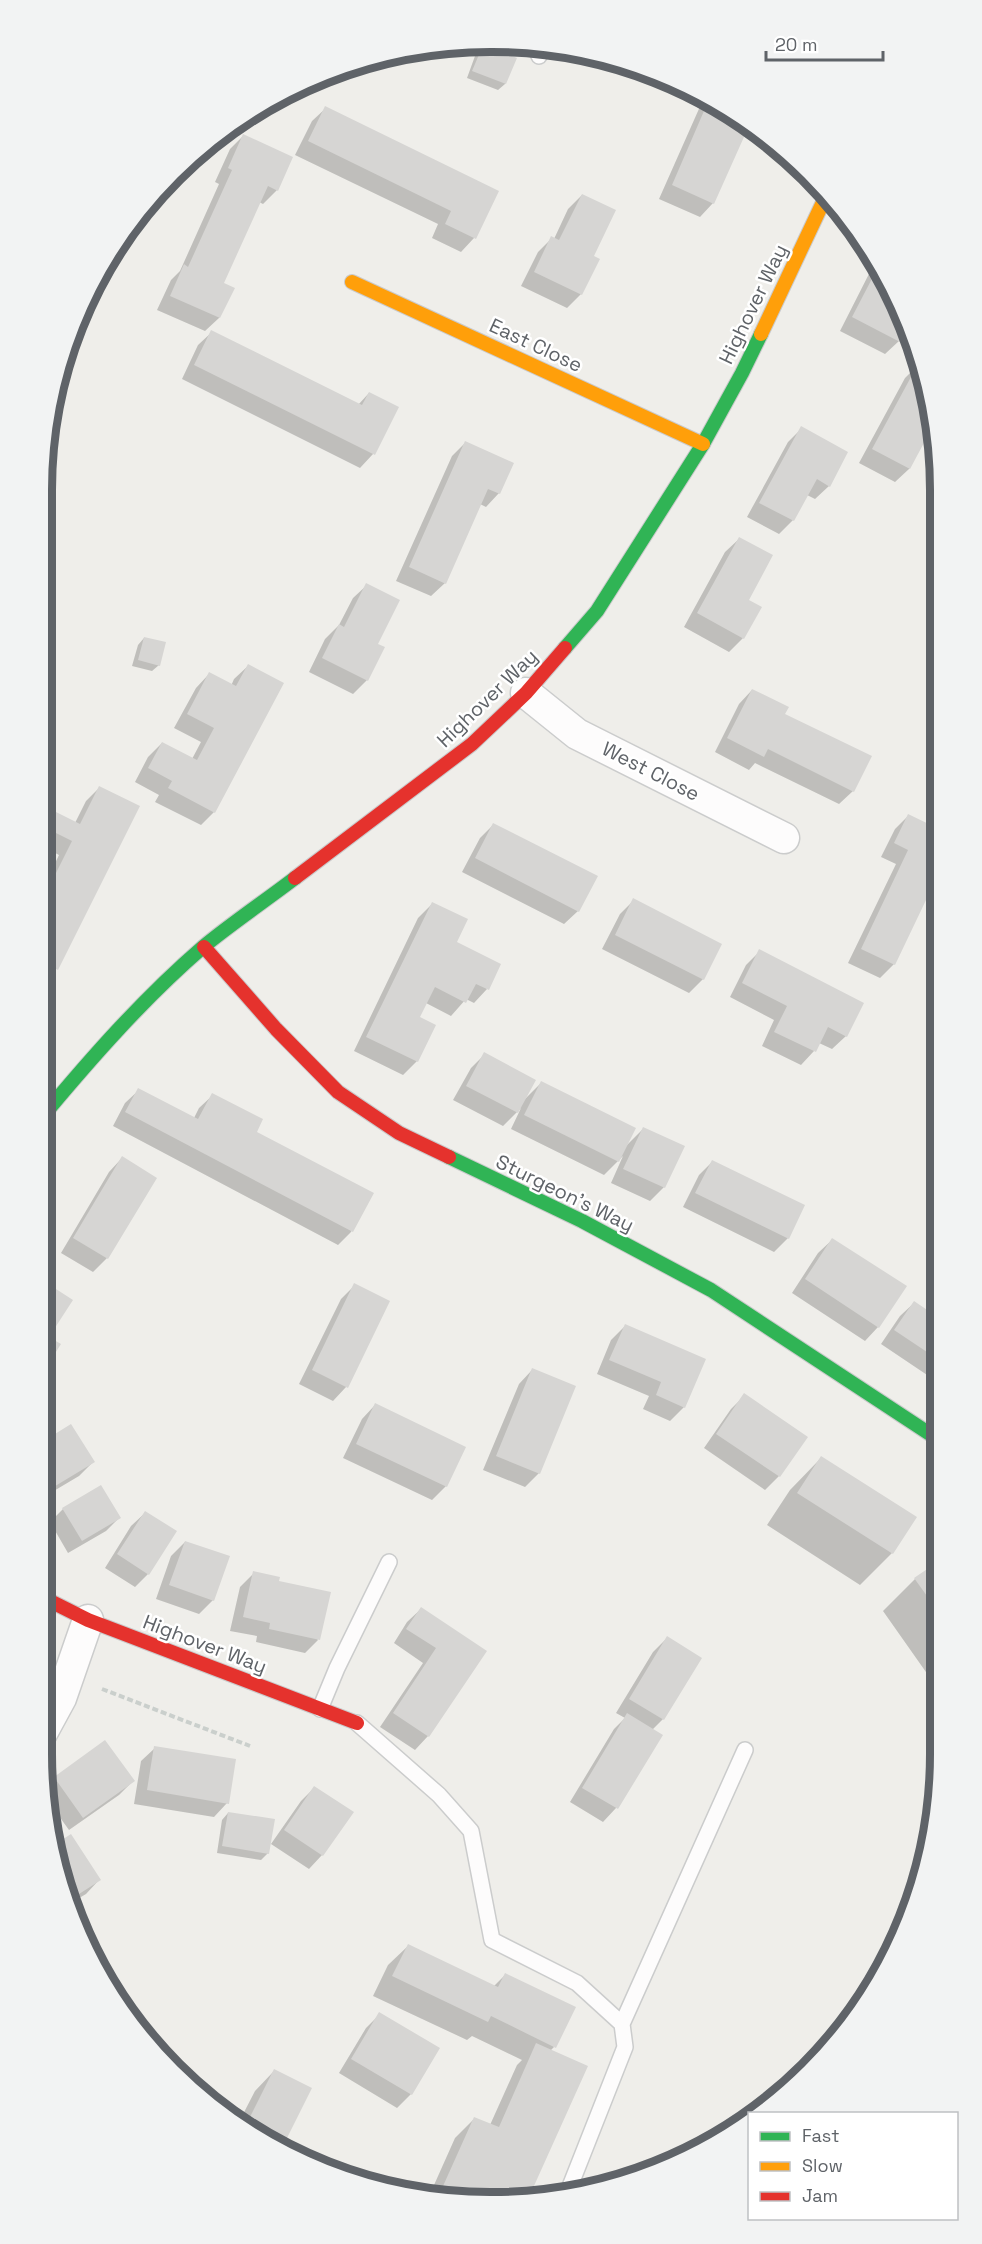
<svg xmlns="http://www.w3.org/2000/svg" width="982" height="2244" font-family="'Space Grotesk',sans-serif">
<rect width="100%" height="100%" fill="#efeeea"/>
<path fill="#0003" d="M472,43L512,45L505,55L515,59L505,84L498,90L467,78L475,56L468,53Z
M702,102L744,124L713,203L700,217L659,199Z
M326,108L497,192L474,238L461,252L432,238L438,224L295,155L312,121Z
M243,136L277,190L263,204L259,202L222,283L233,288L219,318L205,331L157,310L171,280L180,271L219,184L215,182L230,149Z
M582,195L592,257L581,294L567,308L521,286L538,252L552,238L554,239L568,209Z
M874,264L906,319L899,341L885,354L840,331Z
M212,332L358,405L369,393L373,454L360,468L182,379L198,345Z
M918,365L934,423L909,469L895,482L859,463L905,378Z
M802,428L829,486L815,499L807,495L793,520L779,534L747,517L788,442Z
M465,443L499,493L486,507L480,504L445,583L431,596L396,581L452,456Z
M739,539L747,601L743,638L729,652L684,627L725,552Z
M367,585L376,644L383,648L367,680L353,694L309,672L325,639L339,625L353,598Z
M937,603V617L930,612Z
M144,638L159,665L152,671L132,666L138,645Z
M248,666L214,812L201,825L155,802L159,795L135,782L148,757L162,743L192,759L201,742L174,728L196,688L209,674L231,686L234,679Z
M752,690L853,791L839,804L755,763L749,770L715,752L739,704Z
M99,788L138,807L56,969L43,983L42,890L59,855L42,846V829L56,814L75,823L86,801Z
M908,816L937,829V873L894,964L880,978L848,963L896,864L881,857L895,829Z
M494,824L578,911L564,924L462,872L480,838Z
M634,900L703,979L689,993L602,949L620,914Z
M432,904L455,943L487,989L474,1003L466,999L451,1016L426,1003L418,1018L417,1061L403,1075L354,1051L418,918Z
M760,951L846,1036L832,1049L819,1043L814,1051L801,1065L762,1046L774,1020L730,997L746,965Z
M485,1054L525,1099L541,1083L626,1146L643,1129L664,1187L650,1201L611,1183L623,1156L604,1175L511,1129L521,1108L503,1126L453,1100L471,1068Z
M139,1090L194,1118L199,1108L213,1095L255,1132L372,1193L351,1232L338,1245L113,1126L125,1103Z
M122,1158L107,1258L93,1272L61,1253L109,1172Z
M712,1162L788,1238L774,1252L683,1207L699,1175Z
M832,1240L878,1327L865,1341L792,1293L818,1253Z
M355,1285L346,1387L333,1401L299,1384L341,1299Z
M914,1303L939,1319V1383L881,1344L900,1316Z
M625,1326L684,1407L670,1421L643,1409L649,1396L597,1374L611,1340Z
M532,1370L539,1473L525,1487L483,1470L519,1384Z
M745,1395L806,1437L779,1476L765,1490L704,1448L731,1409Z
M375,1405L446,1486L432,1500L343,1458L362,1419Z
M42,1443L93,1462L79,1476L42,1498Z
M821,1458L892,1553L860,1585L767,1525L790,1490Z
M63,1509L119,1518L106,1531L68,1553L50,1522Z
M145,1513L148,1574L135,1587L105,1568L131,1526Z
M185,1542L213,1600L199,1614L156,1599L171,1556Z
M939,1562L940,1692L883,1611L915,1579Z
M254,1573L278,1582L318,1640L305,1653L256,1642L257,1636L230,1631L240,1587Z
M421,1609L485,1651L428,1736L415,1750L380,1727L423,1663L394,1643L407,1622Z
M667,1638L663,1719L652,1730L616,1808L603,1822L570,1802L614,1729L625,1718L616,1713L653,1652Z
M105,1742L133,1781L119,1795L69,1830L51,1805L47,1786Z
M155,1748L227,1803L214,1817L134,1804L141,1761Z
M314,1788L322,1855L309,1869L271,1844L301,1801Z
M228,1813L268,1853L261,1860L217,1853L222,1820Z
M71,1836L99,1880L86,1894L69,1904L66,1898L57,1845Z
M408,1946L493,1987L505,1975L554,2047L550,2051L586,2066L527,2197L430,2194L455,2138L475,2118L490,2125L517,2065L522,2060L472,2036L467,2040L373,1996L388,1965Z
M380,2014L411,2094L397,2108L339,2073L366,2028Z
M274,2071L281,2147L267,2142L240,2120L255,2091Z
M360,2174L405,2193L357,2176Z"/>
<path fill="#d6d5d3" d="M493,44H508L513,45L511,51Z
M483,45L517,58L506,84L472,71Z
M707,104L746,125L745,127L748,128L714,204L672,185Z
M325,106L499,191L476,239L445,224L451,211L308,141Z
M243,134L293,157L278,191L268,186L224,283L235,288L220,318L170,296L184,264L188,267L232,170L228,168Z
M582,194L616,210L594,256L600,259L582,295L534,272L551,236L559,240Z
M877,269L906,319L908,327L900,342L852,317Z
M211,330L362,405L369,392L399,407L375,455L194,365Z
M918,364L934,424L910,469L872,449Z
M801,426L848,452L830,487L817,479L794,521L759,503Z
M465,441L514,463L500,494L488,489L446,584L409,567Z
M739,537L773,555L749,600L762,607L744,639L697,613Z
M366,583L400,600L378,644L385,647L368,681L322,658L339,624L344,627Z
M144,637L166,642L160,666L138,660Z
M248,664L284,683L215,813L168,788L172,781L148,768L162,742L197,760L214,728L187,714L209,672L236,686Z
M752,689L789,707L785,714L872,756L854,792L768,749L764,757L727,738Z
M99,786L140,806L58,970L42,962V901L72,841L48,829L56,812L80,824Z
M908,814L937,828V877L895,965L861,949L908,850L894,843Z
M493,823L598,876L579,912L475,858Z
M633,898L722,944L704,980L615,935Z
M432,902L468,919L457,942L501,964L489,990L476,984L466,1003L435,987L420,1017L436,1025L418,1062L366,1037Z
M759,949L864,1003L847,1037L828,1027L816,1052L774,1032L787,1006L742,983Z
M484,1052L536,1080L518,1113L466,1086Z
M541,1081L636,1128L619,1162L524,1115Z
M138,1088L198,1119L212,1093L263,1119L257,1132L374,1193L353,1232L125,1112Z
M643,1127L685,1146L665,1188L623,1169Z
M122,1156L157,1178L108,1259L73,1238Z
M712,1160L805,1205L789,1239L695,1193Z
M832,1238L907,1286L879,1328L805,1279Z
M42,1280L73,1300L49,1337L61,1344L42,1374Z
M354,1283L390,1301L348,1388L312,1370Z
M914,1301L939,1318V1360L894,1330Z
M625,1324L706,1359L685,1408L656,1395L661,1382L609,1360Z
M532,1368L576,1386L540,1474L496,1456Z
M744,1393L808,1437L780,1477L716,1434Z
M375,1403L466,1447L447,1487L356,1444Z
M71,1424L95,1462L42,1494V1442Z
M821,1456L917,1517L893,1554L797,1493Z
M101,1485L121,1518L82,1541L62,1508Z
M145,1511L177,1531L149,1575L117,1554Z
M185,1541L230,1556L214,1601L169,1585Z
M939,1561L940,1614L914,1578Z
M253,1571L280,1577L279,1581L331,1592L320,1640L269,1629L270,1623L243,1617Z
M421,1607L487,1651L429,1737L393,1713L436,1648L406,1629Z
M667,1636L702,1658L664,1720L629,1699Z
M627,1713L663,1735L618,1809L582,1788Z
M105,1740L135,1781L83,1818L54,1777Z
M154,1746L236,1759L229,1804L147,1790Z
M314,1786L354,1812L323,1856L284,1830Z
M228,1812L275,1819L269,1854L222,1846Z
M71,1834L101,1880L68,1901L57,1843Z
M408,1944L498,1987L505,1973L576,2007L556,2048L491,2016L488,2022L392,1976Z
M379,2012L440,2048L412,2095L351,2059Z
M536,2043L588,2066L529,2197L439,2195L474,2117L499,2127Z
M274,2069L312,2088L282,2148L267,2142L246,2125Z
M359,2172L406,2192V2193L357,2176Z"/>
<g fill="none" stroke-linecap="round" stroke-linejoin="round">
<defs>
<path id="lane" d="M539,56L544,46
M320,1709L337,1668L389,1562
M357,1723L439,1795L471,1831L492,1940L577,1983L622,2024
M567,2194L625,2047L622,2024L745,1750"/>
<path id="street" d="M526,693L577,734L784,838
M42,1733L61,1698L88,1620"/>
<path id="fast" d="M565,648L597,611L703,444L742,373L761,334
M42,1117C92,1057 144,998 203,947C232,923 265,901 295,878
M449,1157L582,1221L711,1290L939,1440"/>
<path id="slow" d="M352,282L703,444
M761,334L826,196"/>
<path id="jam" d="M295,878L472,744L526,693L565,648
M204,947L276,1029L338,1092L399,1133L449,1157
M42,1597L88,1620L357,1723"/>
</defs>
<use href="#lane" stroke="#cbcccc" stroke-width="18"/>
<use href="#street" stroke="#cbcccc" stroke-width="33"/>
<use href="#fast" stroke="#cacacb" stroke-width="16"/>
<use href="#slow" stroke="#cacacb" stroke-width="16"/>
<use href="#jam" stroke="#cacacb" stroke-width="16"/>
<path stroke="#cacfcc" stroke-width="4" stroke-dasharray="6 3" stroke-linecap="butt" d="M42,1054L51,1044
M102,1689L250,1746"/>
<use href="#lane" stroke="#fdfcfc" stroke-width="15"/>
<use href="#street" stroke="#fdfcfc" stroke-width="30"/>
<use href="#fast" stroke="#30b455" stroke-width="14"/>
<use href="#slow" stroke="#ff9f0a" stroke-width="14"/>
<use href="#jam" stroke="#e5322d" stroke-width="14"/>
</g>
<g text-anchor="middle" stroke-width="5" stroke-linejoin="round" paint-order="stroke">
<g font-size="20" fill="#5f6368" stroke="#fff">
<text transform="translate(753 304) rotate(-64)" y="7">Highover Way</text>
<text transform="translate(536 345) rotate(25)" y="7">East Close</text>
<text transform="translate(487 698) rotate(-44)" y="7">Highover Way</text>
<text transform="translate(651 771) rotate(27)" y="7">West Close</text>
<text transform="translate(565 1193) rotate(26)" y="7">Sturgeon's Way</text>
<text transform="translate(205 1644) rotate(21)" y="7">Highover Way</text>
</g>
</g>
<path d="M0 0H982V2244H0ZM490 52H492A438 438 0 0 1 930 490V1754A438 438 0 0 1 492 2192H490A438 438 0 0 1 52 1754V490A438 438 0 0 1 490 52Z" fill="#f2f3f3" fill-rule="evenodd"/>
<path fill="none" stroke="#5f6368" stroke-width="8" d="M490 52H492A438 438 0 0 1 930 490V1754A438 438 0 0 1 492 2192H490A438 438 0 0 1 52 1754V490A438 438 0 0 1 490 52Z"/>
<rect x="748" y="2112" width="210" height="108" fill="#ffffff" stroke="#bfc1c3" stroke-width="1.5"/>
<rect x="760" y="2132" width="30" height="9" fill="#30b455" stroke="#bfc1c3" stroke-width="1.5"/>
<text x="802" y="2142" font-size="18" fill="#5f6368">Fast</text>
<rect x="760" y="2162" width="30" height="9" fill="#ff9f0a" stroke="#bfc1c3" stroke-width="1.5"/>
<text x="802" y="2172" font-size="18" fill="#5f6368">Slow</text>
<rect x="760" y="2192" width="30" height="9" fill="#e5322d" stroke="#bfc1c3" stroke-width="1.5"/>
<text x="802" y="2202" font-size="18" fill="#5f6368">Jam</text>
<path d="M766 51v9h117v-9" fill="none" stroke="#5f6368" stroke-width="3"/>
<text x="775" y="51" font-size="18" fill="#5f6368" stroke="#ffffff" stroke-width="4.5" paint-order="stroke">20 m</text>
</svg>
